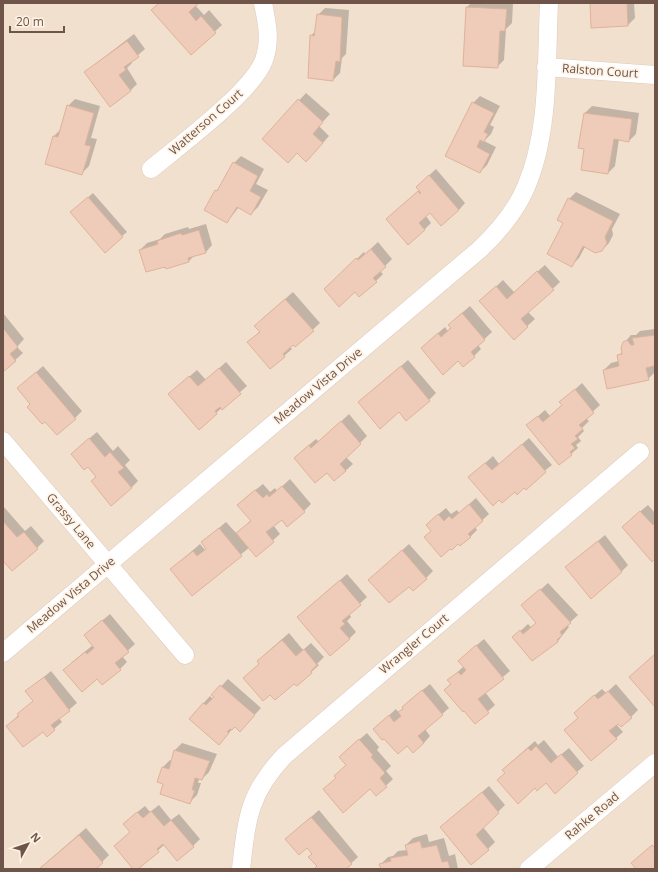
<svg xmlns="http://www.w3.org/2000/svg" width="658" height="872" font-family="'Open Sans',sans-serif">
<rect width="100%" height="100%" fill="#faefe0"/>
<path fill="#f2e0cf" d="M3,3H655V869H3Z"/>
<path fill="#0003" d="M159,3H198L195,5L204,15L209,10L222,25L191,54Z
M471,3H513L512,23L506,29L504,60L497,67L467,7Z
M591,3H634L635,18L628,25Z
M325,8L349,10L346,54L342,58L340,73L333,80L311,36L316,30L318,15Z
M134,34L145,49L131,61L132,63L127,68L137,84L130,91L85,72Z
M306,93L330,114L319,126L329,136L313,154L297,152L263,139Z
M480,96L500,106L490,125L494,127L491,134L484,141L496,147L487,165L480,172L446,155L473,103Z
M75,99L100,106L91,138L97,139L89,166L82,173L54,136L61,129L68,106Z
M592,106L639,113L636,134L629,141L619,139L615,166L608,173L582,169L585,148L580,147L585,113Z
M241,156L264,169L256,184L268,190L258,207L251,214L239,207L227,222L216,191L222,184L234,163Z
M436,169L465,203L459,210L430,212L426,216L431,223L424,230L394,213L420,190L424,180Z
M576,192L620,214L612,229L613,235L609,243L602,250L585,247L579,258L572,265L564,222L569,199Z
M93,193L127,232L122,236L76,208Z
M206,224L212,245L206,252L194,256L189,261L166,268L140,250L147,243L160,239L165,234L188,227L189,229Z
M378,242L392,259L380,271L383,274L376,281L355,291L325,289L364,252L365,254Z
M545,265L560,282L528,312L535,319L514,338L488,294L503,280L514,292Z
M293,292L320,323L295,346L293,344L290,347L292,349L270,368L249,342L260,331L262,319Z
M470,306L492,332L478,345L481,349L474,356L458,360L429,341L445,327L448,331L456,318Z
M3,313L24,339L17,347L23,353L3,371Z
M655,329V372L648,379L604,370L611,363L619,361L618,356L623,351L624,343L631,335H636L640,331Z
M408,360L436,393L429,400L399,411L359,402Z
M226,362L247,386L216,413L177,387L197,370L206,380Z
M43,366L82,411L75,418L31,404L25,382Z
M582,383L600,405L586,418L589,421L582,428L584,431L578,437L581,441L576,445L578,448L571,454L528,425L545,410L550,416L563,404L561,402Z
M349,414L367,436L346,457L353,464L335,480L327,471L302,451L316,439L319,442Z
M97,432L113,451L118,446L130,460L125,465L138,481L131,488L97,477L88,466L79,447Z
M529,438L552,465L524,487L515,491L476,471L493,456L499,464Z
M290,479L311,504L304,511L282,519L274,526L280,534L257,555L250,547L192,595L171,569L200,544L205,550L207,548L202,542L226,522L237,534L251,520L245,498L263,484L270,492L275,488L277,491Z
M476,498L489,514L475,527L477,530L470,537L432,530L434,518L446,508L451,514L457,510L459,513Z
M648,505L655,513V558L630,520Z
M3,506L25,531L31,526L44,541L37,548L3,559Z
M605,535L628,565L621,572L567,567Z
M409,544L433,571L426,578L409,585L377,573Z
M347,574L367,597L349,614L351,617L347,621L356,632L349,639L298,617Z
M548,583L578,615L567,625L569,627L558,641L532,659L514,637L528,624L531,627L537,622L530,599Z
M110,614L135,644L122,656L127,662L120,669L97,678L71,663L93,645L92,629Z
M289,633L303,650L311,643L324,657L317,664L319,665L297,685L294,682L270,694L244,678L260,663L258,661L265,654Z
M484,639L510,671L485,692L495,705L475,723L445,690L451,683L449,680L464,666L466,654Z
M51,671L77,703L59,718L62,722L47,735L43,730L7,726L34,700L27,691Z
M228,679L261,708L247,723L235,726L219,744L190,718L210,696L213,699L215,697L213,695Z
M430,684L449,708L425,729L430,736L424,743L407,744L374,729L396,709L399,713L410,700Z
M616,684L638,710L631,717L616,724L623,732L616,738L579,718L582,706L602,689L606,693Z
M367,733L379,747L377,750L391,766L386,771L393,779L376,795L371,788L337,778L347,765V750Z
M544,740L558,757L569,748L584,766L577,772L535,786L498,780L506,772L503,770L510,763L535,741L538,745Z
M182,743L217,754L209,772L202,779H199L198,783H201L197,795L190,802L164,783L158,782L163,767L170,760L172,761L175,750Z
M489,786L505,805L483,827L495,842L488,849L448,821Z
M159,805L171,820L179,814L200,839L193,846L164,845L137,869H134L115,846L131,832L124,824L131,817L145,806L150,812Z
M319,810L358,857L345,869H315L318,866L313,854L294,832Z
M86,828L109,855L102,862L94,869H39Z
M427,834L429,842L444,838L449,856L455,854L458,869H382L381,864L388,857L393,856L398,851L407,850L406,845L413,838Z"/>
<path fill="#eeccb9" stroke="#e0b29a" d="M159,3H199L189,12L196,21L201,16L216,33L191,55L151,10Z
M590,3H627L628,26L591,28Z
M466,7L507,9L505,31H500L498,68L463,66Z
M317,14L342,17L340,62L336,61L333,81L308,78L310,35L314,36Z
M127,41L139,57L124,67L126,70L119,75L131,91L110,107L84,72Z
M298,99L323,122L313,134L323,143L306,162L297,153L288,163L262,139Z
M472,102L494,113L484,132L488,134L484,142L480,140L477,147L490,154L480,173L445,156Z
M67,105L94,113L85,145L91,146L82,175L45,164L53,136L58,137Z
M584,113L632,119L629,142L614,139L608,174L581,170L584,149L578,148Z
M233,162L258,176L250,191L261,197L251,215L237,207L227,223L204,210L215,190L217,191Z
M429,175L459,210L441,226L430,213L419,223L425,230L408,245L386,219L418,191L420,194L421,193L416,187Z
M88,197L123,237L105,253L70,212Z
M568,198L613,221L605,237L607,243L602,251L595,253L583,246L572,267L547,254L563,223L557,220Z
M199,230L206,253L188,258L189,262L166,269L165,267L146,272L139,250L158,244L157,241L181,233L182,235Z
M371,249L386,267L373,278L377,282L359,297L355,292L339,307L324,289L356,258L358,260Z
M537,271L554,290L521,319L528,327L514,340L479,301L496,286L507,299Z
M285,299L314,331L295,347L293,345L283,354L285,357L270,369L247,342L260,332L254,326Z
M462,313L485,340L471,352L475,357L463,367L458,361L443,375L421,348L438,333L441,337L451,328L448,325Z
M3,328L18,347L10,354L16,361L3,372Z
M655,335V363L654,366L646,368L649,380L607,389L603,370L619,366L617,355L622,354L621,348L623,342L627,340L631,345H634L632,338Z
M401,366L430,401L406,421L399,412L380,429L358,402Z
M219,368L241,394L222,410L220,407L215,411L217,414L199,430L168,394L189,376L198,386Z
M36,372L76,419L57,435L45,422L42,424L27,407L30,404L17,388Z
M575,389L594,413L579,425L583,429L575,436L578,439L571,444L575,448L570,452L572,455L559,465L526,425L538,416L543,422L562,405L559,402Z
M341,421L361,444L340,464L346,471L334,481L327,473L315,483L294,458L309,445L311,448Z
M89,438L105,457L110,452L124,468L118,472L132,488L111,506L91,481L96,477L88,467L84,470L71,454Z
M522,444L546,472L526,490L524,488L517,495L515,492L502,503L499,500L493,506L468,477L485,463L492,470Z
M282,486L305,512L287,527L282,520L266,532L274,542L256,557L236,533L251,521L237,505L255,490L263,498L267,494L269,497Z
M469,504L483,521L468,534L471,537L460,546L458,544L452,550L450,549L441,557L424,537L431,531L426,525L438,514L444,521L449,516L452,519Z
M640,511L653,525L655,523V559L652,562L622,527Z
M3,521L17,537L24,532L38,549L12,571L3,561Z
M219,528L242,556L192,596L170,569L193,551L197,556L206,549L201,542Z
M598,541L622,572L591,599L565,567Z
M402,550L427,579L413,591L409,587L389,603L368,580Z
M340,580L361,605L342,621L345,624L340,628L350,639L330,656L297,617Z
M540,589L571,623L560,632L562,635L557,640L558,642L532,661L512,637L520,630L523,634L536,623L521,605Z
M102,620L129,652L115,663L121,670L102,685L97,679L82,692L63,670L85,652L87,654L94,648L84,635Z
M282,640L296,656L304,649L317,665L311,671L312,673L297,686L294,684L275,700L270,695L263,701L243,678L259,664L257,661Z
M476,645L504,679L478,699L489,713L475,724L464,711L463,712L444,690L451,684L447,680L458,672L461,675L466,670L458,661Z
M655,654V707L629,677Z
M44,677L70,711L51,725L55,730L47,737L43,732L23,747L6,726L19,716L17,714L33,701L25,691Z
M220,685L255,715L240,732L235,727L232,730L230,729L227,732L229,733L219,745L189,719L203,703L206,705L214,697L211,695Z
M422,690L443,715L418,736L424,743L413,753L407,746L398,754L384,739L382,740L373,729L389,715L394,722L401,716L398,712L403,709L402,707Z
M608,691L632,718L621,727L618,724L609,731L617,739L591,761L564,730L578,718L574,713L594,695L598,699Z
M359,739L373,755L371,757L385,773L380,778L387,787L376,796L370,789L343,813L323,789L336,778L334,776L346,765L339,757Z
M536,746L551,763L561,754L578,773L555,794L546,783L537,791L535,788L518,804L497,780L505,773L502,770L528,748L531,751Z
M174,750L210,761L202,780L195,778L192,790H195L190,804L160,794L163,784L157,782L162,767L169,769Z
M482,792L499,813L476,835L489,850L471,865L440,827Z
M151,811L164,826L171,820L194,847L177,861L163,844L157,849L159,852L138,869H133L114,846L130,832L123,824L137,812L143,818Z
M311,817L352,864L346,869H314L317,866L308,857L312,854L307,848L299,855L285,839Z
M79,835L103,863L96,869H39Z
M420,841L422,848L437,845L442,862L448,861L450,869H381L379,864L391,861L390,858L408,855L405,845Z
M652,845L655,848V869H636L631,863Z"/>
<g fill="none" stroke-linecap="round" stroke-linejoin="round">
<defs>
<path id="minor" d="M546,67L655,75
M151,169C179,146 253,91 264,60C271,40 267,23 263,3
M3,441L185,655
M3,653L479,250C498,232 516,211 526,187C550,131 546,63 549,3
M241,869C247,818 248,795 284,756L640,452
M529,869L655,763"/>
</defs>
<use href="#minor" stroke="#decbbc" stroke-width="19"/>
<use href="#minor" stroke="#fff" stroke-width="18"/>
</g>
<g text-anchor="middle" stroke-width="3.5" stroke-linejoin="round" paint-order="stroke">
<g font-size="12" fill="#6f5549" stroke="#fef3e5">
<text transform="translate(600 71) rotate(4)" y="4">Ralston Court</text>
<text transform="translate(206 122) rotate(-41)" y="4">Watterson Court</text>
<text transform="translate(318 386) rotate(-40)" y="4">Meadow Vista Drive</text>
<text transform="translate(71 521) rotate(50)" y="4">Grassy Lane</text>
<text transform="translate(71 595) rotate(-40)" y="4">Meadow Vista Drive</text>
<text transform="translate(414 644) rotate(-40)" y="4">Wrangler Court</text>
<text transform="translate(592 816) rotate(-40)" y="4">Rahke Road</text>
</g>
</g>
<rect width="658" height="872" fill="none" stroke="#6f5549" stroke-width="8"/>
<g transform="translate(28 844) rotate(50)" stroke="#fef3e5" stroke-width="3" paint-order="stroke">
<path d="M0-3L7 15L0 10L-7 15Z" fill="#6f5549"/>
<text y="-6" font-size="11" font-weight="bold" text-anchor="middle" fill="#6f5549">N</text>
</g>
<path d="M10 26v6h54v-6" fill="none" stroke="#6f5549" stroke-width="2"/>
<text x="16" y="26" font-size="12" fill="#6f5549" stroke="#fef3e5" stroke-width="3" paint-order="stroke">20 m</text>
</svg>
